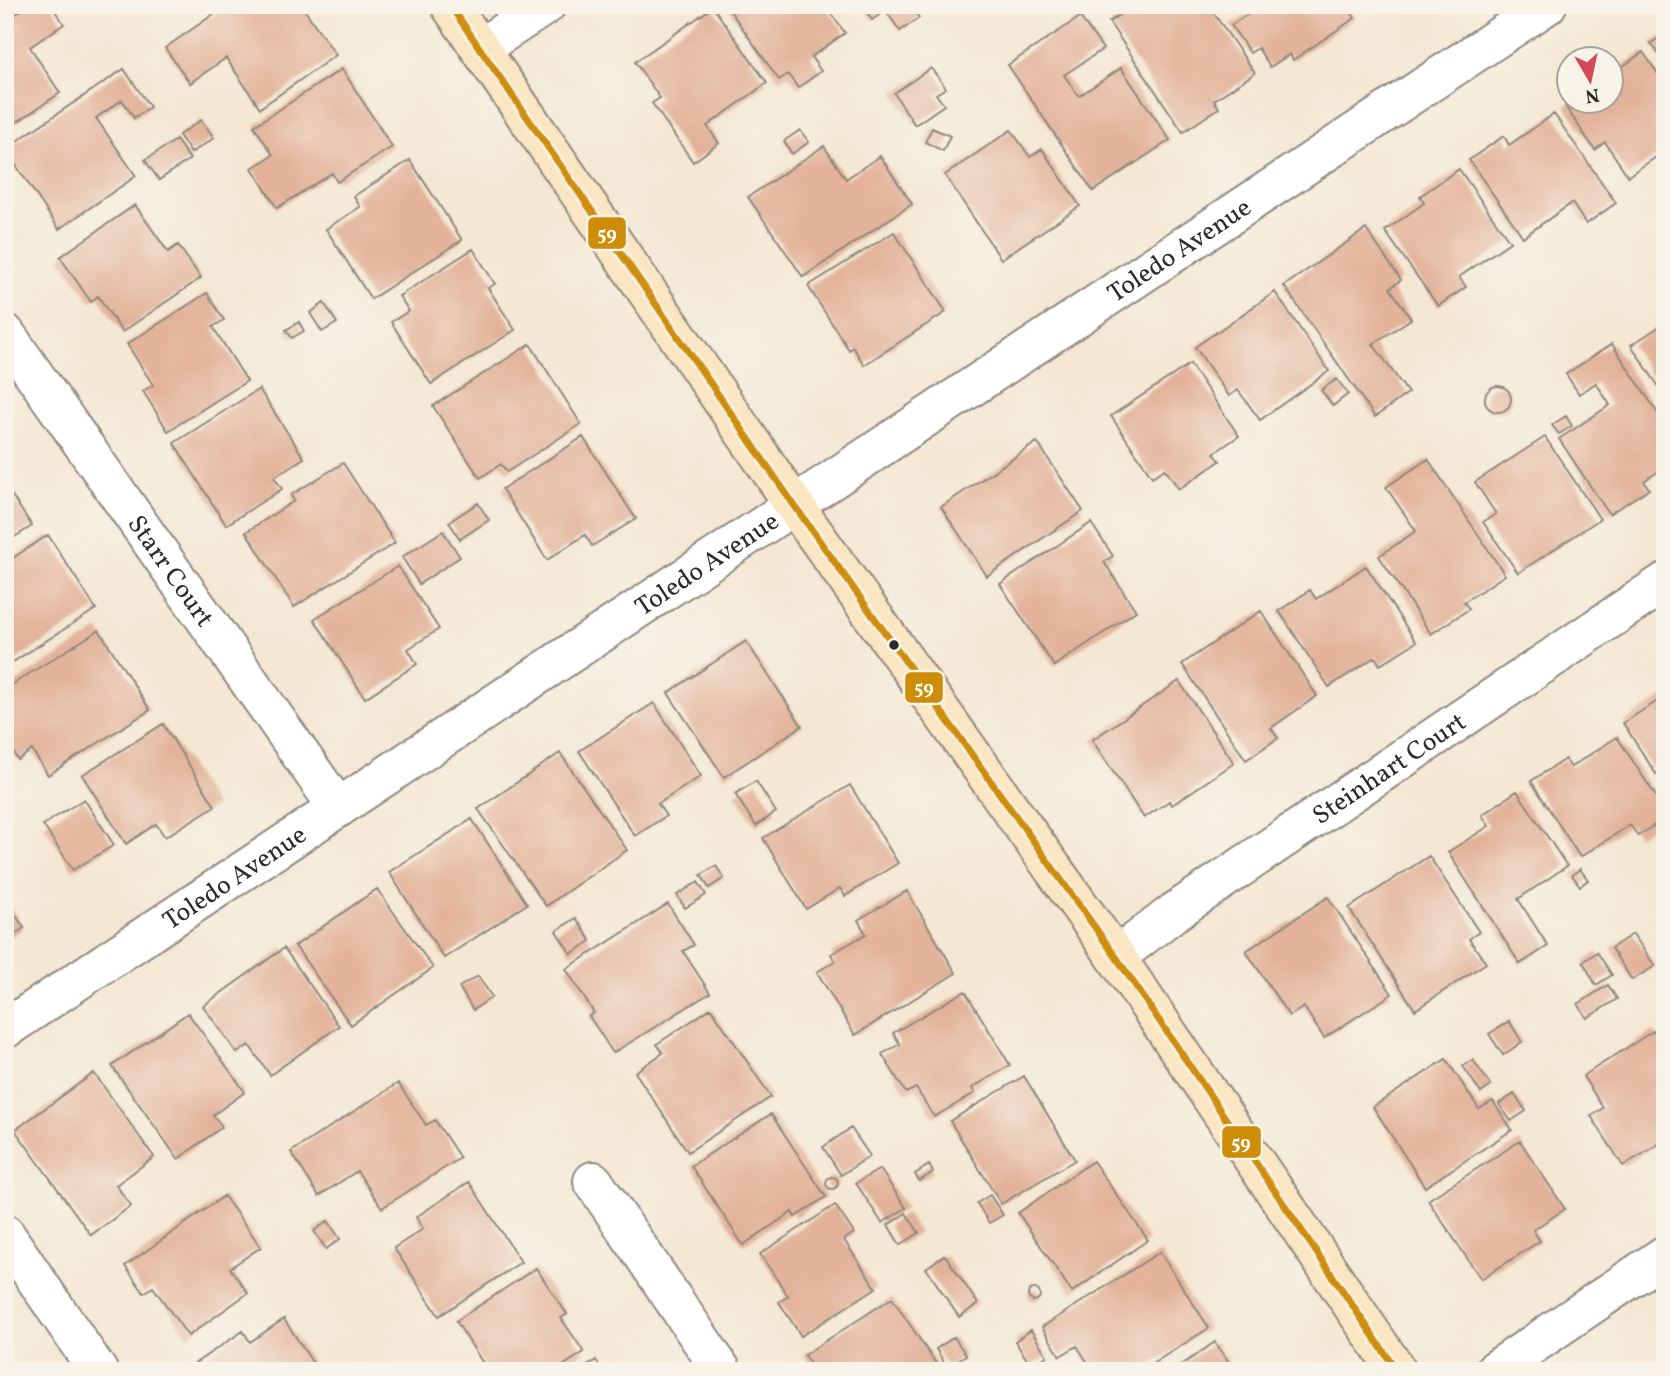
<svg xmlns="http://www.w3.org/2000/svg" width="1670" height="1376" font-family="Vollkorn,serif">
<rect width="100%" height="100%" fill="#f7f3e8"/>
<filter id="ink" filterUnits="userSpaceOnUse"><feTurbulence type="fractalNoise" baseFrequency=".0143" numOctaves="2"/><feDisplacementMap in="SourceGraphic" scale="14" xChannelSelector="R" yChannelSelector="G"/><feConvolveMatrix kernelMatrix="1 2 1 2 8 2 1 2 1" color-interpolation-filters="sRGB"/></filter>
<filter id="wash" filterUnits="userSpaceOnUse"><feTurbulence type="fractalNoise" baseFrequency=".00686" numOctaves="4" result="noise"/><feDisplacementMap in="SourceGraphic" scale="28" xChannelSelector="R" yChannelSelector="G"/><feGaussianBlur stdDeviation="1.57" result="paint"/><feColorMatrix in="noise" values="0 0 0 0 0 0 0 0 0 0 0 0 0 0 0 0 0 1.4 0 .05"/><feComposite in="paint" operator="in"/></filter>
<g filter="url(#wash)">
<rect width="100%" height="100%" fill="#f4e7d3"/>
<g id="blocks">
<path fill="#e3b29a" d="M29,5H51L64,24L30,47L60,93L5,130V21Z
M227,5H301L336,55L260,108L226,58L190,83L165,48Z
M726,5H825L845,33L811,57L821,71L798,88L788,74L779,80Z
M862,5H893L872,20Z
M900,5H909L919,18L900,31L888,14Z
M1133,5H1208L1255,73L1214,100L1219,108L1183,132L1109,22Z
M1242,5H1346L1355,18L1293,60L1290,54L1270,67L1258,48L1250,53L1231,25L1248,14Z
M713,7L767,83L707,126L719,143L693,162L652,103L660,98L635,62Z
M1080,17L1103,49L1064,75L1079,96L1121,68L1170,140L1093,191L1008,65Z
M1665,34V63L1651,43Z
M1643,52L1665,84V151L1628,176L1605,142L1595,150L1565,106L1572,102H1610V75Z
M931,68L946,88L936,94L944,105L915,125L894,93Z
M124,69L150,107L134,118L122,100L96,118L136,176L59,229L5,149Z
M342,69L392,147L337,182L332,173L277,208L252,168L273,155L254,126Z
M1554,114L1616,203L1586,224L1572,203L1523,237L1469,160L1504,136L1509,145Z
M201,120L214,138L191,153L179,135Z
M932,128L950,136L943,151L925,142Z
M800,130L809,142L792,154L784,141Z
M1011,130L1030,157L1042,149L1080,206L1001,259L945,175Z
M176,140L190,159L159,180L145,160Z
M824,146L846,179L880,156L912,204L803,277L748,197Z
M410,160L462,240L371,299L326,229L360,207L354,196Z
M1459,169L1510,242L1459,277L1466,287L1438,306L1385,231L1424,203L1420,196Z
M135,205L168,252L178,245L201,278L122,332L98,296L91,302L60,257Z
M1366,229L1401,280L1390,288L1411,319L1373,344L1408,393L1375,417L1284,286Z
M894,232L946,312L864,365L853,347L849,350L808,286Z
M473,249L495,284L488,288L515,330L431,384L391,322L409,311L399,296Z
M1275,292L1329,371L1260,420L1238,390L1229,396L1195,347Z
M207,293L224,320L213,327L247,381L168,431L143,391L153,385L127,344Z
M324,303L337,323L322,332L310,313Z
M299,322L304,331L292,338L286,330Z
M1665,323V396L1631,345Z
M530,344L581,424L507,472L501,464L480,478L433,406Z
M1612,344L1665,424V467L1644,481L1649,489L1609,514L1559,439L1610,405L1596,383L1579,394L1566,374Z
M1190,364L1239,436L1214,453L1220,461L1179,489L1165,469L1152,477L1111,416Z
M1337,379L1348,394L1333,406L1321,390Z
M1485 399a13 13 0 1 1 26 0a13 13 0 1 1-26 0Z
M259,389L304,458L274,477L282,489L226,525L174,443Z
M1566,416L1572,426L1559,434L1552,425Z
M583,437L636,519L592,546L585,535L547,560L502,489Z
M1545,437L1600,519L1518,573L1483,522L1496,514L1475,482Z
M1037,442L1083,511L987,576L941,507Z
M1428,459L1505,575L1464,602L1469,609L1431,634L1379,556L1416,531L1386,487Z
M343,463L395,543L294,607L246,532L294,501L291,495Z
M5,485L32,526L5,543Z
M478,503L489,520L460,539L449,522Z
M1091,523L1113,556L1104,562L1136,611L1054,666L1000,584Z
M443,531L460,557L419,584L402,557Z
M48,535L96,609L8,665L5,660V563Z
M398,566L439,629L408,649L417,664L365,698L314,619Z
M1366,566L1416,642L1380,665L1375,657L1329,687L1279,611L1310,590L1316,599Z
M1261,611L1317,696L1271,728L1278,738L1246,760L1182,664Z
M99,630L150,710L48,775L32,750L18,760L5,740V689Z
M746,641L802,726L724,777L668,693Z
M1179,681L1234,763L1172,805L1169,801L1144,818L1092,740Z
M1665,696V768L1656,774L1623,723Z
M654,703L701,776L658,804L666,816L635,836L579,751Z
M163,724L215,806L165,837L156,824L126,844L82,775Z
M1617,737L1665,810V818L1638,836L1630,825L1580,857L1531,781L1565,759L1571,767Z
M560,753L627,850L546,906L478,809Z
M756,781L776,812L756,826L735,794Z
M850,785L898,863L845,896L840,888L806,909L763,838Z
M1517,791L1567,866L1518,899L1548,946L1520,964L1448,852L1489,826L1482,815Z
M84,799L114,845L73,870L43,825Z
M472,819L527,904L444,958L389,872Z
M1429,856L1479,932L1469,939L1486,963L1415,1010L1349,908Z
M716,866L724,878L709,888L701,875Z
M1580,869L1588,880L1580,886L1572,875Z
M698,882L706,895L685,908L677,895Z
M377,889L433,968L351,1025L295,946Z
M907,891L956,973L855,1035L817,972L835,961L831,954L866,934L858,920Z
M1328,897L1392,994L1324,1038L1304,1007L1289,1016L1246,951Z
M5,898L24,928L5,941Z
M668,904L694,945L683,951L710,993L613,1053L589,1016L594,1013L566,969Z
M576,918L591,941L571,954L556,931Z
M1633,934L1655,966L1632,980L1611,948Z
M284,948L339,1026L270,1075L249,1045L237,1053L203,1006Z
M1597,952L1612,975L1596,985L1583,962Z
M478,976L492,997L473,1010L459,987Z
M1608,985L1617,999L1587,1018L1578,1004Z
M965,991L1010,1065L972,1088L975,1093L934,1117L916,1088L906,1093L882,1054L900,1044L893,1033Z
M711,1008L771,1097L688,1152L635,1072L663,1053L657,1044Z
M188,1013L245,1092L213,1115L222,1127L178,1159L112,1066Z
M1509,1021L1522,1042L1503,1055L1489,1034Z
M1653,1031L1665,1049V1140L1623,1166L1591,1116L1603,1108L1583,1076Z
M1446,1059L1479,1109L1493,1101L1512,1130L1425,1187L1373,1107Z
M1473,1060L1491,1086L1481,1093L1463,1066Z
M94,1073L154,1157L116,1185L131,1206L91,1235L15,1130Z
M1024,1076L1075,1160L1001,1204L950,1121Z
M398,1083L426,1125L435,1120L460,1158L382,1208L357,1171L319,1196L291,1152Z
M1514,1094L1526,1111L1511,1121L1499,1104Z
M771,1114L826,1197L795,1217L792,1212L743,1245L691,1166Z
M851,1128L870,1156L841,1175L823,1147Z
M1520,1141L1565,1209L1533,1230L1540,1241L1481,1279L1428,1200Z
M1093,1161L1148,1240L1072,1292L1018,1213Z
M929,1165L933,1172L919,1181L915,1174Z
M880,1169L906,1208L882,1223L856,1183Z
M826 1183a6 6 0 1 1 12 0a6 6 0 1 1-12 0Z
M469,1182L521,1262L439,1316L394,1248L423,1229L416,1217Z
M990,1195L1003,1215L989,1223L977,1203Z
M224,1196L261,1247L230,1268L248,1293L188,1336L153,1287L144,1293L125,1266Z
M835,1205L854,1233L844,1240L876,1288L801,1336L779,1302L788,1296L760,1254Z
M906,1213L919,1233L900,1245L888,1225Z
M328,1221L340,1239L326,1249L314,1231Z
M1160,1252L1209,1328L1141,1371H1093L1077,1346L1060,1356L1042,1327Z
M945,1255L978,1304L959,1317L926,1268Z
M536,1268L567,1314L561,1318L584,1352L555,1371H488L456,1321Z
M1028 1295a6 6 0 1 1 12 0a6 6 0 1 1-12 0Z
M892,1298L941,1371H815L804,1355Z
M284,1319L318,1371H195L191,1366L243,1331L250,1342Z
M1031,1330L1047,1356L1031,1366L1015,1341Z
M954,1337L966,1355L947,1367L936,1349Z
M1215,1342L1235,1371H1173Z
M596,1360L602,1371H580Z"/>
</g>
</g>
<g filter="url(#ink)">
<use href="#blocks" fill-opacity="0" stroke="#90897f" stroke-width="2"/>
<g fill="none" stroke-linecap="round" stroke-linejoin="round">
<defs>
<g id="street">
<path d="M480,48L546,5"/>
<path id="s1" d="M5,333L338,808"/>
<path id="s2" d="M1116,957L1173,913L1665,582"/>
<path id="s3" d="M5,1029L1547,5"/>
<path d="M593,1181L722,1371"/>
<path d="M5,1234L98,1371"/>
<path d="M1494,1371L1665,1255"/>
</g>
<path id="secondary" d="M450,5L794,505L1116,957L1397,1371"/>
</defs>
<use href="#street" stroke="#90897f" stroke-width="42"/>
<use href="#secondary" stroke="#90897f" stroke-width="42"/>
<use href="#street" stroke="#fff" stroke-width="38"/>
<use href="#secondary" stroke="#fbe6c4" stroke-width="38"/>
<defs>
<path id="bus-1" d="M450,5L794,505L1116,957L1397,1371"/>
</defs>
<use href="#bus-1" stroke="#f7f3e8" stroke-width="12"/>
<use href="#bus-1" stroke="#ce8d09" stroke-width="7"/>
</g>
</g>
<circle fill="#2b2b2b" stroke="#f7f3e8" stroke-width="2.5" cx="894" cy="645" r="6"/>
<g text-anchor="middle" stroke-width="5" stroke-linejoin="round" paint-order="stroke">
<g font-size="26" fill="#2b2b2b" stroke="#f7f3e8">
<text dy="9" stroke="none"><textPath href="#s3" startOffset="1409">Toledo Avenue</textPath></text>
<text dy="9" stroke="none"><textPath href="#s3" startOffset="842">Toledo Avenue</textPath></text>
<text dy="9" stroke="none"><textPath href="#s1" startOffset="290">Starr Court</textPath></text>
<text dy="9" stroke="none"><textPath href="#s2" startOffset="332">Steinhart Court</textPath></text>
<text dy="9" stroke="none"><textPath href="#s3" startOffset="275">Toledo Avenue</textPath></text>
</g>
</g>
<g stroke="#f7f3e8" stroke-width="2.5">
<rect x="587" y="216" width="40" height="34" rx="7" fill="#ce8d09"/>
<rect x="904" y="671" width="40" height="33" rx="7" fill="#ce8d09"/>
<rect x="1221" y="1125" width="41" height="34" rx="7" fill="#ce8d09"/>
</g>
<g font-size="19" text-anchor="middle" font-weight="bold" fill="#fff">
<text x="607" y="240">59</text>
<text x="924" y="694">59</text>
<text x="1241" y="1149">59</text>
</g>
<rect width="1670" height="1376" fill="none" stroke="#f7f3e8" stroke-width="28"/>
<g transform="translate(1590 80) rotate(171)"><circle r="33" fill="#f7f3e8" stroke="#a5a39c" stroke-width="2"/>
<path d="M0-5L12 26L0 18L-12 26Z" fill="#d1495b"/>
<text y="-10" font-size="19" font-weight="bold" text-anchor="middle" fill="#2b2b2b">N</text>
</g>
</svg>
